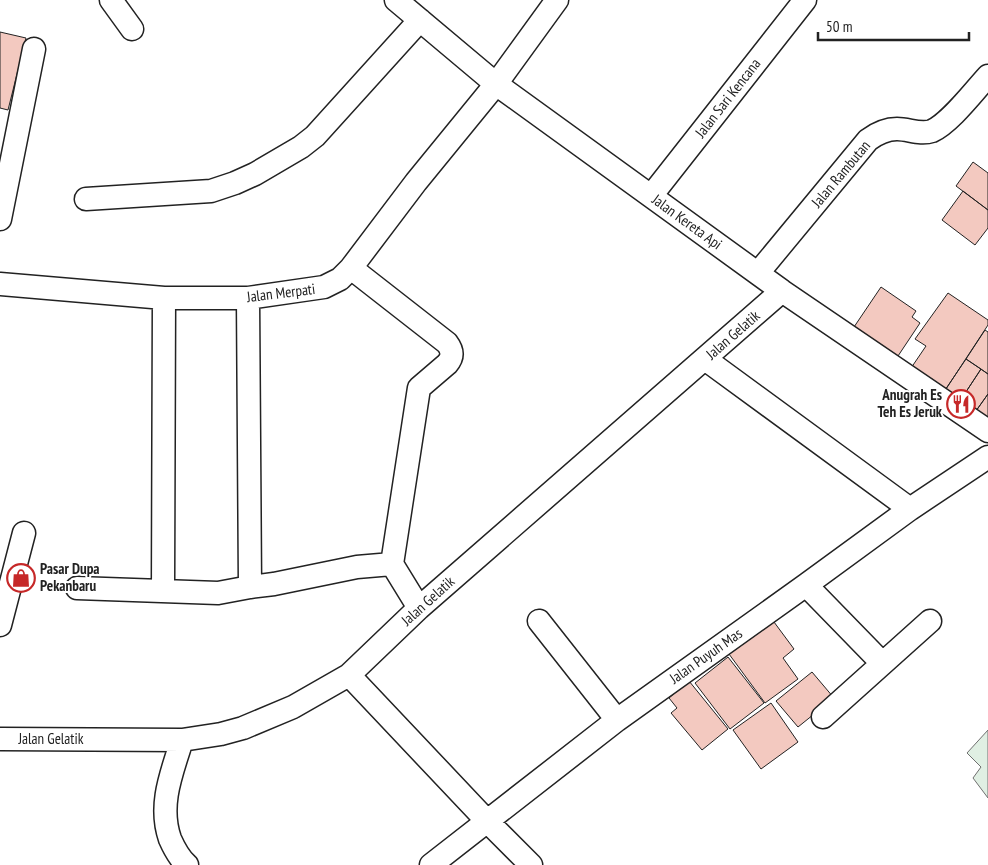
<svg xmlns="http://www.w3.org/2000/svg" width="988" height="865" font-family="'PT Sans Narrow',sans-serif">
<rect width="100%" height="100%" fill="#fff"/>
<path fill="#e0efe3" stroke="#6f6f6f" d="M988,730V798L973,778L981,767L967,753Z"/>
<path fill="#f3c9c0" stroke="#222" d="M0,32L26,38L8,110L0,108Z
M973,162L988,173V210L956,186Z
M963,191L988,210V228L975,245L942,220Z
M881,287L916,311L912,317L920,323L898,356L854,327Z
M948,293L988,320V325L946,389L932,379L929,384L909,371L926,346L915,339Z
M985,330L988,332V374L966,359Z
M966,359L981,369L956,407L941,396Z
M981,369L988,374V394L976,411L960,401Z
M988,394V425L973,415Z
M774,622L794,649L783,658L798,679L765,703L729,654Z
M728,657L764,703L730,729L695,683Z
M812,672L834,698L798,727L776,701Z
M689,681L728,729L702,750L671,713L677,708L669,698Z
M771,703L798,742L761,769L733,730Z"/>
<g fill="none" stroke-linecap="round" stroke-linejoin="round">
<defs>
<path id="minor" d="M111,0L132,29
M396,0L496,84L782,291L988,431
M651,196L805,0
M86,199L211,191L235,183L255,174L301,147L315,136L420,20
M0,219L34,49
M351,268L447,343C453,351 453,357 447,364L419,388L392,564L419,608
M758,273L868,140C876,134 886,129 897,129C909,129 920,135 932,131C950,123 974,91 988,76
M0,284L164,298H248L324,287L340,279L351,268L416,182L496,84L557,0
M248,298L250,587
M705,359L910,509
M806,585L882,663
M77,588L218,593L250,587L274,584L357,567L392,564
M163,591L164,298
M539,621L617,720
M0,625L24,533
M349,675L486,820L531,865
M823,717L930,621
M0,739L182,740L221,734L243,728L293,707L349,675L419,608L782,291
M182,740C172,772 158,805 170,839C174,848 179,858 187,865
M431,865L617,720L806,585L910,509L988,457"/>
</defs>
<use href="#minor" stroke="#222" stroke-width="25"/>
<use href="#minor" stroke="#fff" stroke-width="22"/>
</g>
<defs>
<symbol id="restaurant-ring" viewBox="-11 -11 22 22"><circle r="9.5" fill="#fff" stroke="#c62828" stroke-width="1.5"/><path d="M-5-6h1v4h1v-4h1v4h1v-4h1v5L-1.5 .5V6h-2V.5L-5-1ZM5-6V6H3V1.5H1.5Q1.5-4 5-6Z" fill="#c62828"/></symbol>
<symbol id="shop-ring" viewBox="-11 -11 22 22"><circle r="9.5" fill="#fff" stroke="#c62828" stroke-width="1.5"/><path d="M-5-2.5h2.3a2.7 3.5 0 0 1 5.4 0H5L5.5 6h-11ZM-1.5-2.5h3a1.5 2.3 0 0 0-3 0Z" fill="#c62828"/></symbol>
</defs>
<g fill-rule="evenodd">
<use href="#restaurant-ring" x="945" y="388" width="32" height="32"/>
<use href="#shop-ring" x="5" y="562" width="32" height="32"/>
</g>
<g text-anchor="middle" stroke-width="4" stroke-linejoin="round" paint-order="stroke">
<g font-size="15" fill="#222" stroke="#fff">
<text transform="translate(728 98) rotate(-52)" y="5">Jalan Sari Kencana</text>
<text transform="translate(841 174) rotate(-50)" y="5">Jalan Rambutan</text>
<text transform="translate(687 222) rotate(36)" y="5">Jalan Kereta Api</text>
<text transform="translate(281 293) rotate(-7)" y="5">Jalan Merpati</text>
<text transform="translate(733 335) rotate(-41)" y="5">Jalan Gelatik</text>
<text transform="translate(428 601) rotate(-42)" y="5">Jalan Gelatik</text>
<text transform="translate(706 656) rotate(-35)" y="5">Jalan Puyuh Mas</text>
<text x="51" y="744">Jalan Gelatik</text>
</g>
<g font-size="15" font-weight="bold" fill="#222" stroke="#fff" text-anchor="end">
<text x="942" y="400">Anugrah Es<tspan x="942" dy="17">Teh Es Jeruk</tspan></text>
<text x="40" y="574" text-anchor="start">Pasar Dupa<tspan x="40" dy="17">Pekanbaru</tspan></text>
</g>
</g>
<path d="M818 32v8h151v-8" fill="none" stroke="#222222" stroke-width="2.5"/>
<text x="826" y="32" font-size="15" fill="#222222" stroke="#ffffff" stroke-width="4" paint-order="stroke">50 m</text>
</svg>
